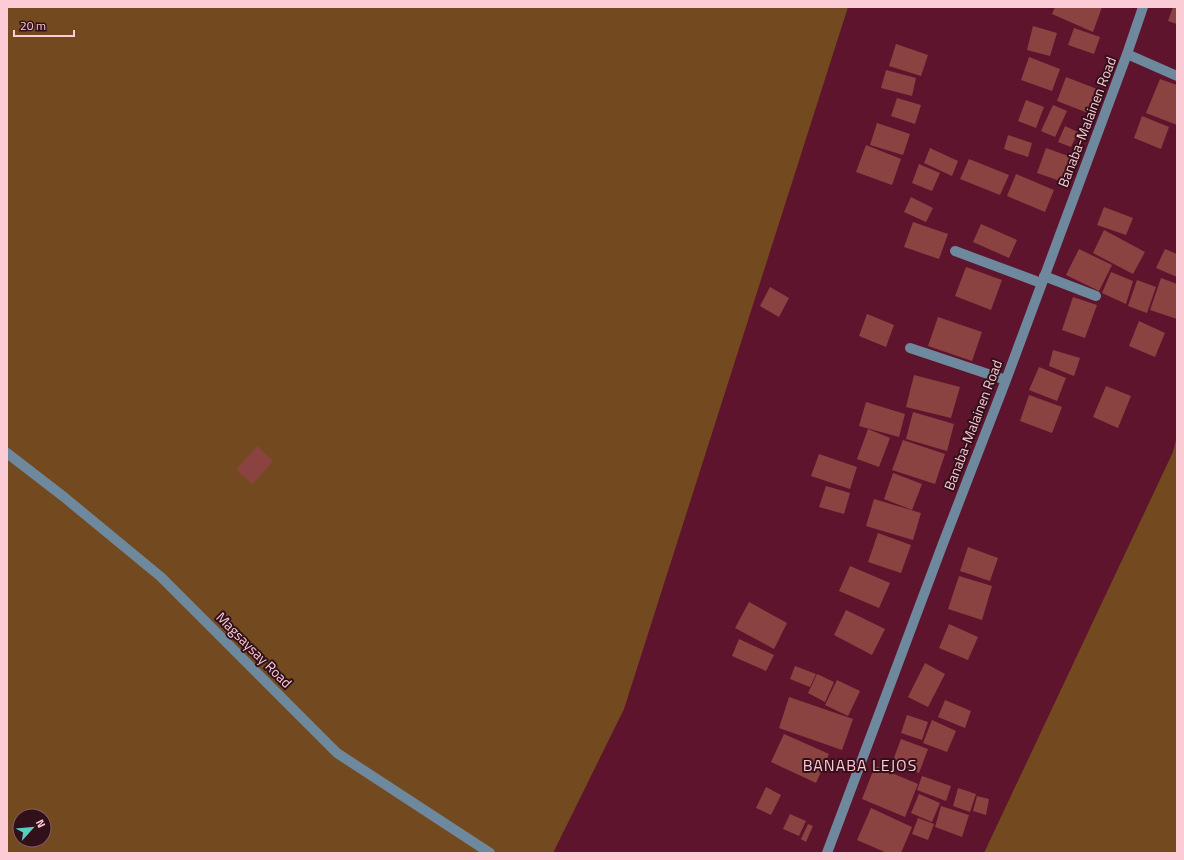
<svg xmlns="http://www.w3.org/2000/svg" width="1184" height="860" font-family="'Titillium Web',sans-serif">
<rect width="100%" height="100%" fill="#5f142e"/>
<path fill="#734a1f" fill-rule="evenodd" d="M7,7H848L624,709L553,853H7ZM20,816H44V840H20Z
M1177,436V853H984L1173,452Z"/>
<path fill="#8a4340" d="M1055,7H1102L1093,32L1052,14Z
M1173,7H1177V24L1168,21Z
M1033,26L1057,33L1050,56L1027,50Z
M1074,28L1100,37L1094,54L1068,45Z
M896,44L928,55L921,76L889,66Z
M1029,57L1060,69L1052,91L1021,80Z
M886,70L916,78L912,96L881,88Z
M1066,77L1097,89L1088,113L1057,101Z
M1160,79L1177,85V125L1146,113Z
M897,98L921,105L915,124L891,116Z
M1026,100L1044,107L1036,128L1018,121Z
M1053,105L1067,111L1055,137L1041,131Z
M1142,116L1169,127L1161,149L1134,138Z
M877,123L910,134L903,155L870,145Z
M1065,126L1078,132L1071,147L1058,142Z
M1008,135L1032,143L1028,157L1004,149Z
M866,145L901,159L892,185L856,172Z
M930,148L958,161L952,176L924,163Z
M1046,148L1071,157L1063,182L1037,173Z
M969,159L1009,175L1000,195L960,179Z
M919,164L940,173L932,191L912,183Z
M1016,174L1054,190L1045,212L1007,196Z
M911,197L933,208L926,222L904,212Z
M1104,207L1133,218L1126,235L1097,225Z
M913,222L948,234L939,259L904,247Z
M981,224L1017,240L1009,258L973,242Z
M1104,230L1145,252L1133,274L1093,253Z
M1079,249L1112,265L1099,291L1066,275Z
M1165,249L1177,254V277L1156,268Z
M966,267L1002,280L991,310L955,296Z
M1111,272L1133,281L1126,304L1102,293Z
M1161,278L1177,284V319L1150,310Z
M1137,280L1156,287L1147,313L1128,306Z
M770,287L789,298L779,317L760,306Z
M1073,297L1097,305L1085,338L1062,330Z
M867,314L894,325L886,347L859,336Z
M938,317L982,332L972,361L928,346Z
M1139,321L1165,333L1155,357L1129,346Z
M1053,350L1080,358L1074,376L1049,366Z
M1039,367L1066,378L1057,401L1029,390Z
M914,375L960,387L951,418L906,407Z
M1106,386L1131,396L1118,428L1093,417Z
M1029,395L1062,407L1052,433L1020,421Z
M866,402L905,414L899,437L859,426Z
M913,412L954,424L947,451L906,439Z
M868,429L890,438L879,467L857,459Z
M903,440L945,454L935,484L892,470Z
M257,446L273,461L253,484L236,470Z
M819,454L857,467L850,489L811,476Z
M893,473L922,484L912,510L884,499Z
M826,486L850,493L844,514L819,507Z
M874,499L921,513L913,540L866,526Z
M878,533L911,545L901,573L868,562Z
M968,547L998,558L990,581L960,571Z
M850,566L890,583L879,608L839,591Z
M959,576L992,586L982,620L948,609Z
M749,602L787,623L774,649L735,628Z
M846,610L885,629L872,655L834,635Z
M949,624L978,637L968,660L939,648Z
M739,639L774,655L766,671L732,656Z
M925,663L945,674L928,707L908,697Z
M795,666L816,674L810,687L790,679Z
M817,674L834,682L825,702L808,693Z
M837,680L860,691L848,716L825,705Z
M789,697L853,719L842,750L779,728Z
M945,700L971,711L965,728L938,717Z
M907,715L928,722L922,740L901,733Z
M932,720L956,731L947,752L923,743Z
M784,734L829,754L816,783L771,762Z
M901,739L928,749L919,773L892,763Z
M875,766L918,784L905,817L862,799Z
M922,776L951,786L946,801L917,790Z
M766,787L781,795L771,815L756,808Z
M958,788L976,794L970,812L953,806Z
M919,794L940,803L932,822L911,813Z
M977,796L989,799L986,815L973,811Z
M941,806L969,815L962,837L935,827Z
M871,808L912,827L901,853H887L857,840Z
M790,814L806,821L799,836L783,829Z
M918,818L934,824L928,840L912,834Z
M808,824L813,826L806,842L801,839Z"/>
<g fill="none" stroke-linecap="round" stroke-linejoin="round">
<path stroke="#6e889d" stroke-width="10" d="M1127,54L1177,76
M955,251L1041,283
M1044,276L1096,296
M910,348L1006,380
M7,453L64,497L161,577L337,753L490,853
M827,853L942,546L1006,380L1127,54L1143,7"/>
</g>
<g text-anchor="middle" stroke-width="4" stroke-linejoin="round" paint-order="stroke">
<g font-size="14" fill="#fbccd6" stroke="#31101a">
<text transform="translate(1087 122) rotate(-69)" y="5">Banaba-Malainen Road</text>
<text transform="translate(973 425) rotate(-69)" y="5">Banaba-Malainen Road</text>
<text transform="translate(254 650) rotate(45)" y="5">Magsaysay Road</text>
</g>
<g font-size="16" letter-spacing="1" fill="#ffc7d3" stroke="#31101a">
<text x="860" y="771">BANABA LEJOS</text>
</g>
</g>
<rect width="1184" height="860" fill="none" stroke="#fbccd6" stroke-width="16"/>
<g transform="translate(32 828) rotate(63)"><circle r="19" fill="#31101a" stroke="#825b65"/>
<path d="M0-3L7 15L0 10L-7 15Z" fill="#58cec0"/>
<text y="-6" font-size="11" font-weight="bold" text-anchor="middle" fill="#fbccd6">N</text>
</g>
<path d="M14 30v6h60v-6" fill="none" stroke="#fbccd6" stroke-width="2"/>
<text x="20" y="30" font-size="12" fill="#fbccd6" stroke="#31101a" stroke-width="3" paint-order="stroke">20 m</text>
</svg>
